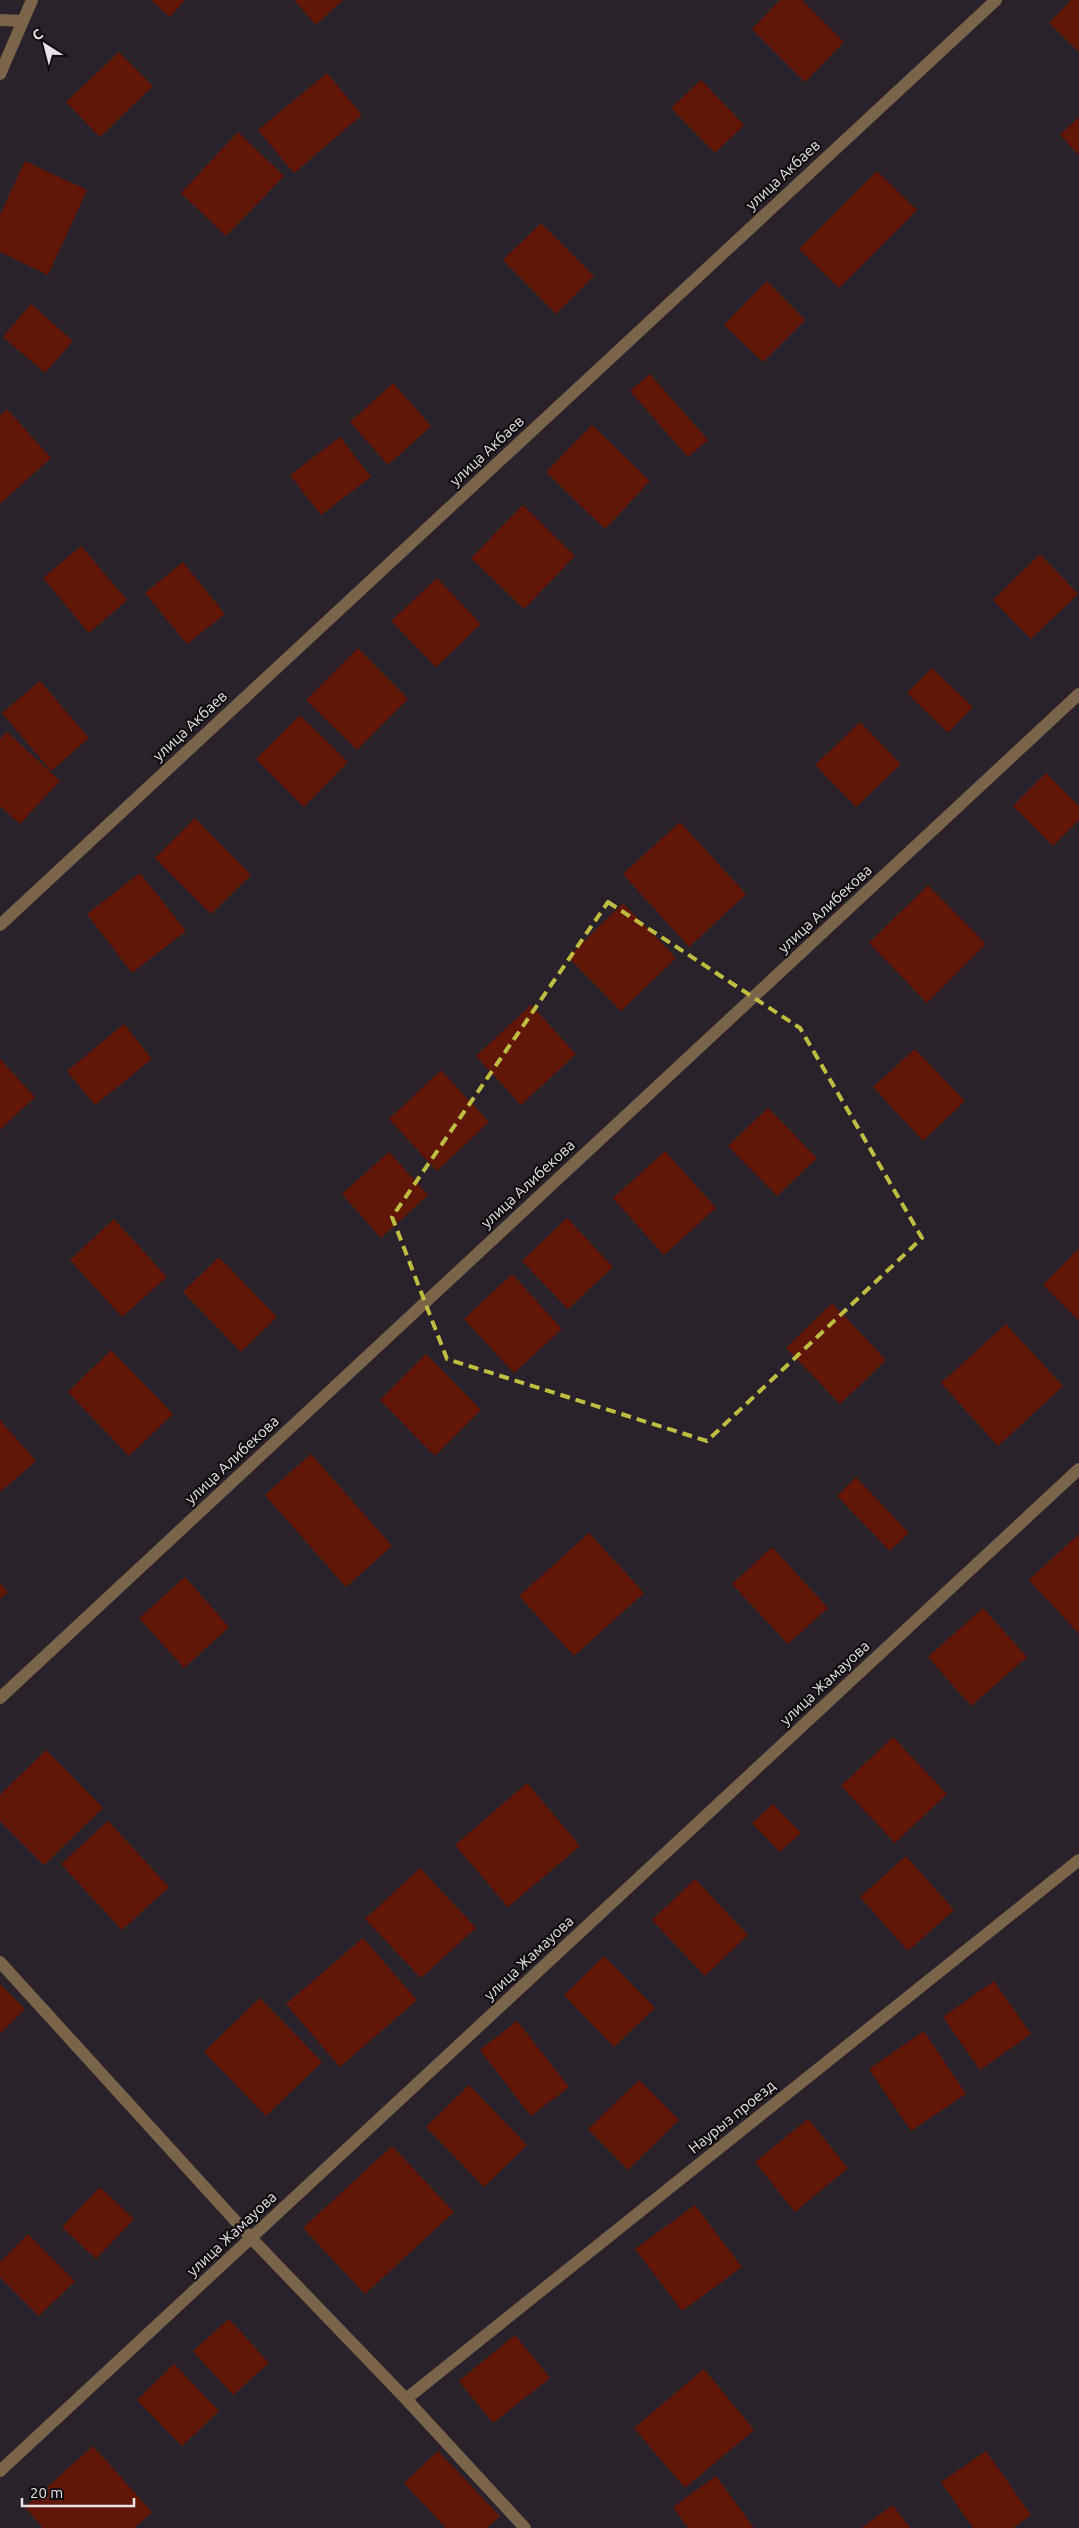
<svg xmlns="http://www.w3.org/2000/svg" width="1079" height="2528" font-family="Ubuntu,sans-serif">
<rect width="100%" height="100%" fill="#2a222a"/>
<path fill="#601708" d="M151,0H185L170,17Z
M294,0H343L316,25Z
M780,0H802L844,42L805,82L752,29Z
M1071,0H1079V52L1049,23Z
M119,52L153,86L100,137L66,102Z
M327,73L362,115L294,173L258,130Z
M701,80L744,125L715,153L671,108Z
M1079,117V155L1060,135Z
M238,132L284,176L226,236L181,193Z
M25,161L87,190L48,275L0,252V215Z
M877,171L917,210L839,288L799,249Z
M541,223L594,276L556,314L503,260Z
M767,281L805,320L763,362L724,325Z
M31,304L73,341L45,373L3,337Z
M650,374L708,440L688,457L630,391Z
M393,383L431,426L388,465L350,422Z
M7,409L51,458L0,504V416Z
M592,425L650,481L605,529L546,472Z
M340,437L371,477L321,515L290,475Z
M523,505L575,556L524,609L471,558Z
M81,546L127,600L89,633L43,578Z
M1040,554L1078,594L1031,639L993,600Z
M183,562L225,614L187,644L145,593Z
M437,578L481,624L436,667L391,621Z
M358,648L408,699L357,750L306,700Z
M932,668L973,707L948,733L907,693Z
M40,681L89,738L51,771L2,713Z
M300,715L348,762L304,807L256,759Z
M860,722L901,764L856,807L815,765Z
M7,732L60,781L20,824L0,806V739Z
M1046,773L1079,806V820L1053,846L1013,806Z
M195,818L251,875L211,914L155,858Z
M680,822L746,894L689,947L623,874Z
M140,873L186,931L132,973L87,914Z
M928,885L986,944L927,1003L869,943Z
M623,903L676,958L621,1011L568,957Z
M531,1005L576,1054L521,1105L476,1056Z
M124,1024L152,1059L95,1105L67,1071Z
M915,1049L965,1101L923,1141L873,1087Z
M0,1059L35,1097L0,1130Z
M441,1070L489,1122L437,1171L389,1119Z
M768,1108L817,1158L777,1196L728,1146Z
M665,1151L716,1208L664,1255L613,1198Z
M389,1152L428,1195L381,1238L342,1194Z
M567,1218L613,1267L568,1309L522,1261Z
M114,1219L167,1277L122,1317L70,1260Z
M1079,1248V1321L1043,1285Z
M219,1257L277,1317L241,1352L183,1292Z
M512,1274L562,1329L514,1373L464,1319Z
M832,1303L886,1360L840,1404L786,1348Z
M1006,1324L1063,1386L998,1446L941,1383Z
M111,1350L173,1414L129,1456L68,1392Z
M426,1354L481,1410L435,1456L380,1400Z
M0,1420L36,1461L0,1492Z
M311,1454L392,1546L346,1587L265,1495Z
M856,1477L909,1533L890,1551L837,1496Z
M589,1533L644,1593L574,1656L519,1596Z
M1079,1534V1634L1029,1580Z
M772,1547L828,1608L788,1644L732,1584Z
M185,1577L229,1627L184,1668L139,1618Z
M0,1583L8,1592L0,1599Z
M983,1608L1027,1657L971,1706L928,1657Z
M893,1737L947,1794L895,1843L841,1786Z
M46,1750L103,1808L44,1865L0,1821V1795Z
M527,1783L580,1846L508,1907L455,1845Z
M773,1804L801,1833L780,1852L752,1823Z
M108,1821L169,1887L122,1930L61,1864Z
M906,1856L954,1910L908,1951L860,1897Z
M420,1868L476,1928L421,1978L365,1919Z
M695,1879L748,1935L705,1976L652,1920Z
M363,1938L417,2000L340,2067L286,2004Z
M604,1956L655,2008L614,2047L564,1995Z
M994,1981L1031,2034L980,2070L943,2017Z
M0,1984L25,2009L0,2034Z
M260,1998L322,2062L266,2116L204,2052Z
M517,2021L569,2087L531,2116L480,2050Z
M924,2031L966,2094L911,2131L869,2069Z
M639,2080L679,2120L628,2170L588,2129Z
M469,2085L527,2145L484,2187L426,2127Z
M808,2119L848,2168L795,2212L755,2162Z
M392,2146L454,2212L365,2294L303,2228Z
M100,2187L134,2219L96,2259L62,2227Z
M695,2205L742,2267L682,2311L635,2249Z
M28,2234L75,2281L39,2316L0,2277V2262Z
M229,2319L269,2363L233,2395L193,2351Z
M515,2335L550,2378L493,2423L459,2381Z
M174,2364L219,2411L182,2446L137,2400Z
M704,2369L754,2430L685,2488L634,2428Z
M93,2446L152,2512L134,2528H43L25,2507Z
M438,2451L500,2516L487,2528H446L404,2483Z
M986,2451L1031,2515L1013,2528H973L941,2482Z
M716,2476L754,2528H688L673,2507Z
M893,2505L910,2528H861Z"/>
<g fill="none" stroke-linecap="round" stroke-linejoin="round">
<path stroke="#7a654a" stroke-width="12" d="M0,20L23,21
M0,74L32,0
M0,925L996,0
M0,1698L1079,694
M0,1962L251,2238L406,2399L525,2528
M406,2399L1079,1860
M0,2471L1079,1469"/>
</g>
<path fill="none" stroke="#bfbe42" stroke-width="4" stroke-dasharray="10 6" stroke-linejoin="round" d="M608,902L800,1028L922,1238L707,1441L447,1359L392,1217Z"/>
<g text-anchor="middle" stroke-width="4.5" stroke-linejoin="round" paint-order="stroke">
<g font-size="15" fill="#e9e4e9" stroke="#100d10">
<text transform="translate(783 175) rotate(-43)" y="5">улица Акбаев</text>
<text transform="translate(487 451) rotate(-43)" y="5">улица Акбаев</text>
<text transform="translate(190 726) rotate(-43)" y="5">улица Акбаев</text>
<text transform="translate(825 909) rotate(-43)" y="5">улица Алибекова</text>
<text transform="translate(528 1184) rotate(-43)" y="5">улица Алибекова</text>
<text transform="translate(232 1460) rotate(-43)" y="5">улица Алибекова</text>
<text transform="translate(825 1683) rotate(-43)" y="5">улица Жамауова</text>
<text transform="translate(529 1958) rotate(-43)" y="5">улица Жамауова</text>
<text transform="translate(732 2117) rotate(-39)" y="5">Наурыз проезд</text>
<text transform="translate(232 2234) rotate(-43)" y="5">улица Жамауова</text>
</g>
</g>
<g transform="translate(45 45) rotate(324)" stroke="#100d10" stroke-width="4" paint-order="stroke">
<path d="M0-4L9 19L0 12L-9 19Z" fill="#e9e4e9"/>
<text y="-8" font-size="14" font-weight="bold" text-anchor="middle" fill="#e9e4e9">С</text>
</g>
<path d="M22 2498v8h112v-8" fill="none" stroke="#e9e4e9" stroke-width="2.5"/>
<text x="30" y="2498" font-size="15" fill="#e9e4e9" stroke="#100d10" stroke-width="4" paint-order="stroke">20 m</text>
</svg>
